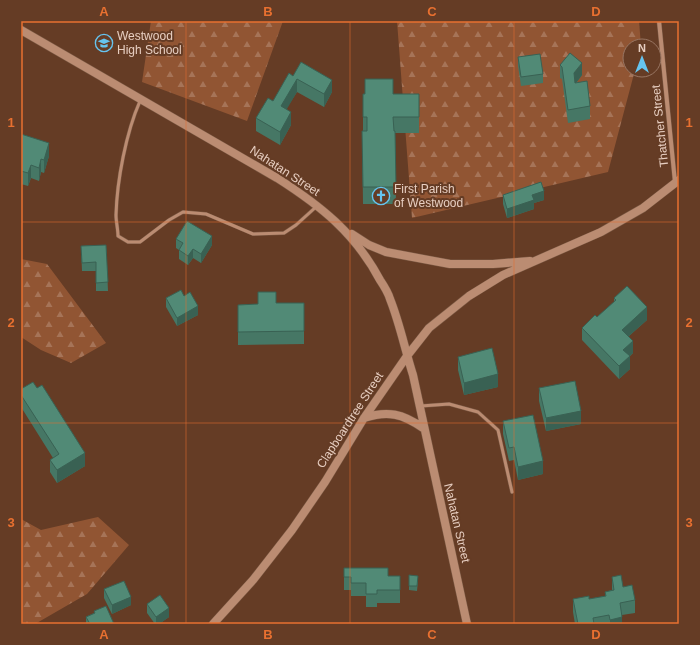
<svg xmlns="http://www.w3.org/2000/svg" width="700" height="645" font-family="Arial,sans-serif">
<defs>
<pattern id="forest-firs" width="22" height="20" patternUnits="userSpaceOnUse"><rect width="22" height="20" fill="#915533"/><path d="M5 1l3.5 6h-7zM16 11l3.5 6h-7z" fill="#a67458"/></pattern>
</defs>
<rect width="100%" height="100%" fill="#653c25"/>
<path fill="url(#forest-firs)" d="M151,21H283L247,121L142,82Z
M397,21H639L641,46H630V70H635L608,172L412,218Z
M21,259L47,264L106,343L71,363L41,350L21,337Z
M98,517L129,545L87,594L35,624H21V519L41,530Z"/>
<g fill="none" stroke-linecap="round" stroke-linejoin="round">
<defs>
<path id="lane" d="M140,101C126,133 117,180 116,215C116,222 118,229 118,236L128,242H140L169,220L183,212L206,214L253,234L284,233L296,225L317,206
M421,406L449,404L478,412L498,430L512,492"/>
<path id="street" d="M659,21L675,182"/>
<path id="secondary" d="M21,30L277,178C321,206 355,233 380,280C384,286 388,292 390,299C400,324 405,350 413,375L467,624
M352,234L369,245L386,252L450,264H493L530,261
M364,418C388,410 403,414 423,428
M213,624L253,580L292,530L325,482L364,418L407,356L429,328L469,296L503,275L601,232L643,208L679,180"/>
</defs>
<use href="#lane" stroke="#7b5944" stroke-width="4"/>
<use href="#street" stroke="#7b5944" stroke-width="5"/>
<use href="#secondary" stroke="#7b5944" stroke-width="9"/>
<use href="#lane" stroke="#bb8c72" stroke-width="3"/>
<use href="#street" stroke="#bb8c72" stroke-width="4"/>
<use href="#secondary" stroke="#bb8c72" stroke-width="8"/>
</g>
<path fill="#467765" d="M518,57L543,74V83L521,86L518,66Z
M560,65L582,75L576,83L590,106V119L568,123L562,79L560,78Z
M293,76L332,92L324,107L297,92L286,109L291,125L280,145L256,131V118L273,101Z
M363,94H419V133H395L396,204H363L362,131H363Z
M21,134L49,156L44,173L41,172L39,181L31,178L28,186L21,184Z
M503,195L544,200L534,203V209L507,218L503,204Z
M176,239L212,245L201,263L193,258L188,265L179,259V250L176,248Z
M106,245L108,291H96V271H82L81,246Z
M184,296L198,315L177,326L166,307V298Z
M614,298L647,320L629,336L633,353L630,356V369L619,379L582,340V328L597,317L614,302Z
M276,303H304V344L238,345V305L258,304Z
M458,357L498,387L464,395L458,370Z
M539,388L581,424L546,431L539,401Z
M21,389L85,466L57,483L50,472V460L53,458L21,407Z
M503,421L543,474L518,480L514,460L509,461L503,434Z
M344,568L388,576H400V603H377V607H366V596H351V590H344Z
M409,575L418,580L417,591L409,590Z
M612,577L623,587L635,600V613L622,615V624H575L573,612V599H589L605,596V592L612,590Z
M104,589L131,605L112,614L104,598Z
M147,604L169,617L159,624H155L147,613Z
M94,611L114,624H86V617L94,613Z"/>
<path fill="#396153" d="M582,63V75L574,86V73Z
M297,79V92L281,119V106Z
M332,80V92L324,107V94Z
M291,112V125L280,145V132Z
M49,143V156L44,173V160Z
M41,159V172L39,181V168Z
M31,165V178L28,186V173Z
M544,191V200L534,203V209L507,218V209L532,195Z
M212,236V245L201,263V254Z
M193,249V258L188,265V256Z
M198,306V315L177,326V318Z
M647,307V320L622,342V330Z
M633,341V353L630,356V369L619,379V366L623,350Z
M498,374V387L464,395V383Z
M581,411V424L546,431V418Z
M85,453V466L57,483V470Z
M543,461V474L518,480V467Z
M131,597V605L112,614V605Z
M169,608V617L159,624H156V617Z
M622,617V624H610V620Z"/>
<path fill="#518a76" stroke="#396153" d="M570,53L582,63L574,73L575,83L587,81L590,106L568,110L562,67L560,65Z
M540,54L543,74L521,77L518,57Z
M301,62L332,80L324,94L297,79L281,106L291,112L280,132L256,118L268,98L273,101L289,73L293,76Z
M365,79H393V94H419V117H393L394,131H395L396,187H363L362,131H367V117H363V94H365Z
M21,134L49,143L44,160L41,159L39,168L31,165L28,173L21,171Z
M541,182L544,191L532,195L534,200L507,209L503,195Z
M187,221L212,236L201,254L193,249L188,256L179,250L183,243L176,239Z
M106,245L108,282L96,283V262L82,263L81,246Z
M627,286L647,307L622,330L633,341L623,350L630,356L619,366L582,328L595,315L597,317L616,300L614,298Z
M181,290L184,296L190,292L198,306L177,318L166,298Z
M258,292H276V303H304V331L238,332V305L258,304Z
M492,348L498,374L464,383L458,357Z
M575,381L581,411L546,418L539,388Z
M33,382L37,388L42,385L85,453L57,470L50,460L59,454L21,395V389Z
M533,415L543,461L518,467L514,447L509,448L503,421Z
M344,568H388V576H400V590H377V594H366V583H351V577H344Z
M409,575L418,576L417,586H409Z
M621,575L623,587L632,585L635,600L620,603L622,617L610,620L609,615L593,618L594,624H578L573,599L589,596V599L606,596L605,592L614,590L612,577Z
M124,581L131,597L112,605L104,589Z
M160,595L169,608L156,617L147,604Z
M106,606L114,624H90L86,617L95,613L94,611Z"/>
<path fill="none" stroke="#e87030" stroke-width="1" stroke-opacity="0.55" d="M186,21V624M350,21V624M514,21V624M21,222H679M21,423H679"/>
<defs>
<symbol id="school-ring" viewBox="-11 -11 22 22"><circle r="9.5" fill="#653c25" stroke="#66c4ef" stroke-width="1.5"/><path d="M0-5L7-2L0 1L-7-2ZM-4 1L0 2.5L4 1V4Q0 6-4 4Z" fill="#66c4ef"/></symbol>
<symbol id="church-ring" viewBox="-11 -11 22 22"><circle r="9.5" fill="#653c25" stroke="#66c4ef" stroke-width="1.5"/><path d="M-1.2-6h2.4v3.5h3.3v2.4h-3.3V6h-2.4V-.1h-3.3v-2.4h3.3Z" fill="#66c4ef"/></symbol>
</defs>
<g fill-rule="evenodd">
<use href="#school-ring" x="94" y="33" width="20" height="20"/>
<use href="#church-ring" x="371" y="186" width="20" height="20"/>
</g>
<g text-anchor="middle" stroke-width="4" stroke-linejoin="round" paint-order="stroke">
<g font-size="12" fill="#e7cec1" stroke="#653c25" text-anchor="start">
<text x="117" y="40">Westwood<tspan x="117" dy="14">High School</tspan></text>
<text x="394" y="193">First Parish<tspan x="394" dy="14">of Westwood</tspan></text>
</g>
<g font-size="12" fill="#e7cec1" stroke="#653c25">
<text transform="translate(660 126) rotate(-96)" y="4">Thatcher Street</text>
<text transform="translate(285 171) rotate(33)" y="4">Nahatan Street</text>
<text transform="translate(350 420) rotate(-57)" y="4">Clapboardtree Street</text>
<text transform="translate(457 523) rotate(77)" y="4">Nahatan Street</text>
</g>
</g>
<rect width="700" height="645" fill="none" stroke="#653c25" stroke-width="44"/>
<g transform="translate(642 58)"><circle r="19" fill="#653c25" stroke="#997663"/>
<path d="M0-3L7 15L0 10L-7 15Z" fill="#66c4ef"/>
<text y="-6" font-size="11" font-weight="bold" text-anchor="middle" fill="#e7cec1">N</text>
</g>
<rect x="22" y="22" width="656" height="601" fill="none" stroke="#e87030" stroke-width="1.5"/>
<g font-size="13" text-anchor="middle" font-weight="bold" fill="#e87030">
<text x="104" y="16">A</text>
<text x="268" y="16">B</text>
<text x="432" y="16">C</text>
<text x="596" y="16">D</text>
<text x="11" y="127">1</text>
<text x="689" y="127">1</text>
<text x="11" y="327">2</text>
<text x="689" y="327">2</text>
<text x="11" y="527">3</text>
<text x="689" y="527">3</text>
<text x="104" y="639">A</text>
<text x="268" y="639">B</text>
<text x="432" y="639">C</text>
<text x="596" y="639">D</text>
</g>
</svg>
